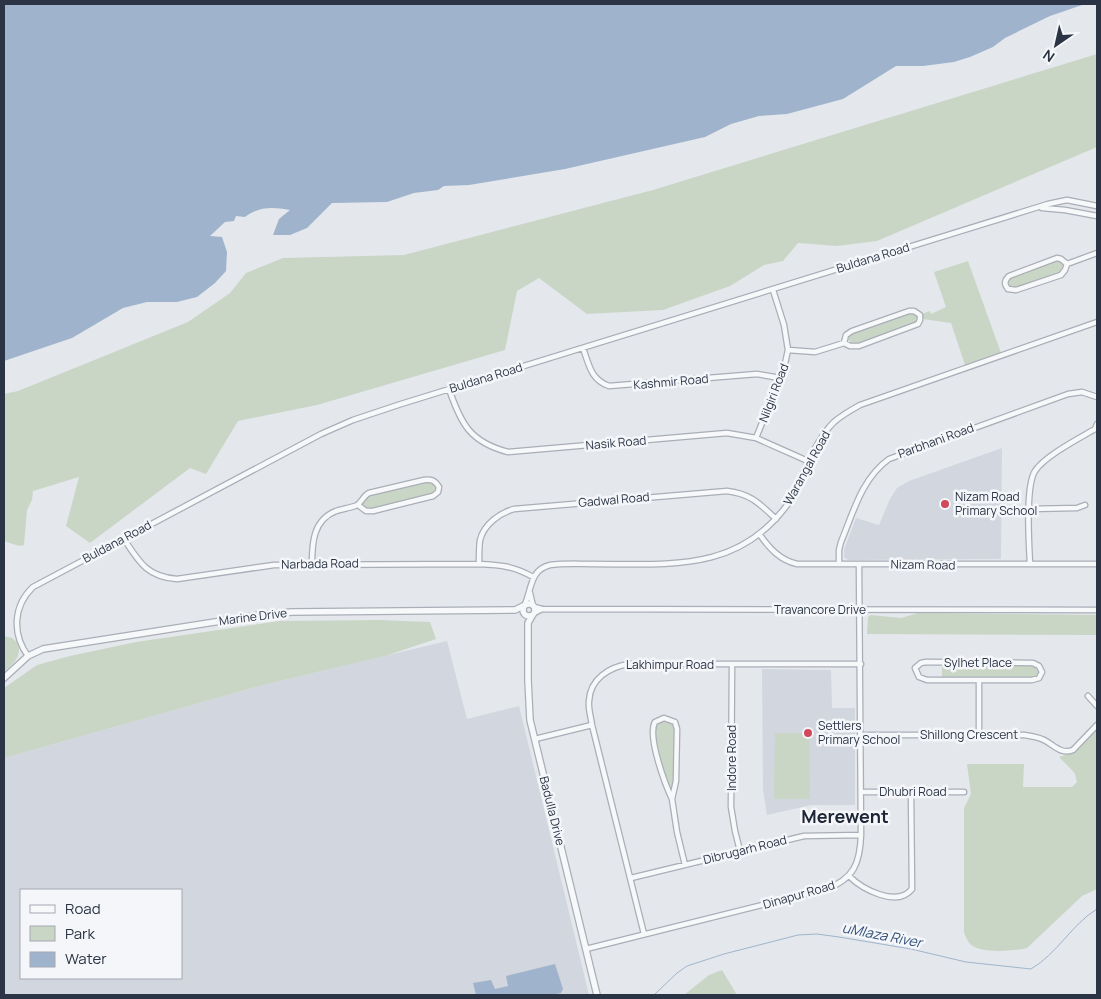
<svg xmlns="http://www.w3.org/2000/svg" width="1101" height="999" font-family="Manrope,sans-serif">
<rect width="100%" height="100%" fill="#e4e7ec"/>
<path fill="#d2d6de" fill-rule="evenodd" d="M1002,448L1001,559L848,560L844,557V550L856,518L879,525L890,499L897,488L909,481Z
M447,641L467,719L519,706L589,995H4V758L267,684ZM21,890H181V978H21Z
M762,669L831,670L832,708H855V805H811L767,815L763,790Z"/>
<path fill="#c9d6c5" d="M1097,54V147L877,241L837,246L798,243L783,261L764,265L730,286L663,310L587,314L539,278L517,291L505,350L317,405L238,421L206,474L190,468L90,543L66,526L79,477L33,491L32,500L27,510L24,545L19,546L4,541V394L18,391L188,322L230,293L246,273L283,258L404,255L653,190Z
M1057,260L1063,263L1065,265L1062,272L1020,288H1010L1007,285L1008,278Z
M968,261L1001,353L965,365L951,323L923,319L922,314L930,311L931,314L946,307L934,272Z
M916,312L919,318L916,323L861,343L852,344L847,338L850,334L905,313Z
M422,481L434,482C437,487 438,490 433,494L374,509H366L362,503L367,496Z
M918,613L1097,615V635L867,634L868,617L871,615L901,618Z
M379,620L430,622L436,639L385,656L267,684L4,758V688L37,665L70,656L136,642L279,621Z
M4,636L12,638L18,643C22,657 13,664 4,672Z
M942,664L1032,665L1037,667L1039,670L1037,675L1034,677L942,678Z
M663,720L671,723L674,729V784L671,787L666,781L654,730L656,723Z
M1097,729V889L1082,896L1027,948C1015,951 980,954 970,944C968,942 966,937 964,933V808L971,794L967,764H1024L1023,787H1072L1077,782L1075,774L1071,769L1059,757L1074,752Z
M775,733H809L810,799H774Z
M722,970L737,995H684L709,975Z"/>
<path fill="#9fb4cc" d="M4,4H1085L1050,16L1005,38L993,47L970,57L954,62L923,66H896L843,99L787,114L759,116L731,124L705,137L565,169L469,185L444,186L438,190L414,193L387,202L332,203L307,228L290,235H273L279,219L290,210C273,207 259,206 245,217L236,216L234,221L225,222L210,236L222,237L227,252L226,271L215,283L197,297L177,302H147L123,308L72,338L4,361Z
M555,964L563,989L561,993L551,995H476L473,983L491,980L495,989L508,986L506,976Z"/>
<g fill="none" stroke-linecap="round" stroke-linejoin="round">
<path stroke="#9fb4cc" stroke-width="1" d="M654,995L677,973L687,966L724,954L798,935L817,934L839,937L911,949L966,962L1031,969C1057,954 1072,924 1097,909"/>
<defs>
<path id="minor" d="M1042,208L1065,210L1097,216
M1057,258L1061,259L1067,264L1065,270L1061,275L1016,290L1008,289C1004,284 1004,281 1009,276Z
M1067,264L1097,253
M583,348C589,365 591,380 609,386L757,374L780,378
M788,350L815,352L844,343L850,346H859L918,324L920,320V315L914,311H909L852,331L846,335L844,343
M449,389C461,424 470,442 508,452L727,433L756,438L810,462
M756,438L784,368L788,350L784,325L773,290
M1029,509L1077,508L1085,505
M760,535C770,549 780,560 797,564H1097
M124,539C139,562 147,577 177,579L274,565L479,564C501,565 513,566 533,577
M312,564C312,543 313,520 336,511C342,509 349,508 355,506C361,504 363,496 369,493L424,480C431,479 435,480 439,487L438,492L433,496L373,511H366L358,505
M479,564C479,556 479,547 480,540C484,524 500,513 514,509L727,491C751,494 759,503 776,519
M839,564V550L841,542C853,513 862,478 889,459L1068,394L1082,392L1097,397
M1030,564C1029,544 1025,487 1035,471C1045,456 1078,439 1095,429L1097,424
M530,593L533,606
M525,604C532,588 530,570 550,565C564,563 578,564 592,564C670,564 740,573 790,501C802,477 815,440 834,422C842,415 851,410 860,405L1097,322
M534,607L542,609L1097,610
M534,613L542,609
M28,656C12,634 13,606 33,587L321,434L353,420L401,404L1048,204L1067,200L1097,206
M926,662L1033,663L1039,666L1042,672L1039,678L1032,680H927L919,677L915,668L921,663Z
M732,665L731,807L735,831L740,851
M979,680V735
M1088,696L1097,706
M664,718L675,722L677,729L676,781L672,799C665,784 647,736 655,722Z
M861,735H1024C1032,736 1038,737 1044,740C1054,745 1061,755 1073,750L1097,725
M535,739L592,725
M861,792H964
M672,799L677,832L685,865
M849,876C862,889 897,908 912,889L911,792
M631,878L804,836L861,835
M644,934L592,725C591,717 588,709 589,701C590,679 609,667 629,664H861
M586,949L826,889C854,879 860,863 861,835L859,564"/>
<path id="tertiary" d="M523 610a6 6 0 1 1 12 0a6 6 0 1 1-12 0Z
M532,616L528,623V680L530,720L597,995
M4,678L28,656L43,649L259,615L292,612L515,610L523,606"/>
</defs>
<use href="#minor" stroke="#a9aeb7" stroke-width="7"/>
<use href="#tertiary" stroke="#a9aeb7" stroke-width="8"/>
<use href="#minor" stroke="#f7f8fa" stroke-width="4.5"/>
<use href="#tertiary" stroke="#f7f8fa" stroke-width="5.5"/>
</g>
<g fill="#d1495b" stroke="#f4f6f9" stroke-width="2">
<circle cx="945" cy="504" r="5"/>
<circle cx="808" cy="733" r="5"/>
</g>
<g text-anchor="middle" stroke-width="5" stroke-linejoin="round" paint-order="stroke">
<g font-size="12" fill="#2b3445" stroke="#f4f6f9">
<text transform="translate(873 258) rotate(-17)" y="4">Buldana Road</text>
<text transform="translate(486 378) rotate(-17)" y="4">Buldana Road</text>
<text transform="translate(671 382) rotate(-5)" y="4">Kashmir Road</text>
<text transform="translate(774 393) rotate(-69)" y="4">Nilgiri Road</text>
<text transform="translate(936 441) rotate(-20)" y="4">Parbhani Road</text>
<text transform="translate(616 443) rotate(-5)" y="4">Nasik Road</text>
<text transform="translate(807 468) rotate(-61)" y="4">Warangal Road</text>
<text transform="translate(614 500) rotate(-5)" y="4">Gadwal Road</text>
<text transform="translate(117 542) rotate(-28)" y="4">Buldana Road</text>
<text transform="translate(320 564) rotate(-1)" y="4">Narbada Road</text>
<text transform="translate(923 565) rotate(1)" y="4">Nizam Road</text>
<text x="820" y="614">Travancore Drive</text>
<text transform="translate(253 617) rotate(-7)" y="4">Marine Drive</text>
<text x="978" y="667">Sylhet Place</text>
<text x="670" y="669">Lakhimpur Road</text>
<text x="969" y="739">Shillong Crescent</text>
<text transform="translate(732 758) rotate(-90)" y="4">Indore Road</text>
<text x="913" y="796">Dhubri Road</text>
<text transform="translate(552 811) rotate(76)" y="4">Badulla Drive</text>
<text transform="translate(745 850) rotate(-14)" y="4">Dibrugarh Road</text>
<text transform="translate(799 895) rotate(-16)" y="4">Dinapur Road</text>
</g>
<g font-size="12" fill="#2b3445" stroke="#f4f6f9" text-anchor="start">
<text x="955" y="501">Nizam Road<tspan x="955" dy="14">Primary School</tspan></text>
<text x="818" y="730">Settlers<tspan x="818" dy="14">Primary School</tspan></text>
</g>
<g font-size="14" font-style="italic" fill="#34527a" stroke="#f4f6f9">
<text transform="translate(882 935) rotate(11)" y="5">uMlaza River</text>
</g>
<g font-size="18" font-weight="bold" fill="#1d2536" stroke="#f4f6f9">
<text x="845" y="823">Merewent</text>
</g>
</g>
<rect width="1101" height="999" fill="none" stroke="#2b3445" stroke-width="10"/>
<rect x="20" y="889" width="162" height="90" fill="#f4f6f9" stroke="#a4a8b1"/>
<rect x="30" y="905" width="25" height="8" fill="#f7f8fa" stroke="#a4a8b1"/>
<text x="65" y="914" font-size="15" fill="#2b3445">Road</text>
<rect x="30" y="926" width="25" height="15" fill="#c9d6c5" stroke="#a4a8b1"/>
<text x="65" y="939" font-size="15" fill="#2b3445">Park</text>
<rect x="30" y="952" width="25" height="15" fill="#9fb4cc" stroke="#a4a8b1"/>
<text x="65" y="964" font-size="15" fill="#2b3445">Water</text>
<g transform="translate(1056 45) rotate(214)" stroke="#f4f6f9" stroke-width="4" paint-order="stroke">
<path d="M0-4L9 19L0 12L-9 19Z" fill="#2b3445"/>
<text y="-8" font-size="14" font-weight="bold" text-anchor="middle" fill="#2b3445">N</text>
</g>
</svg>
